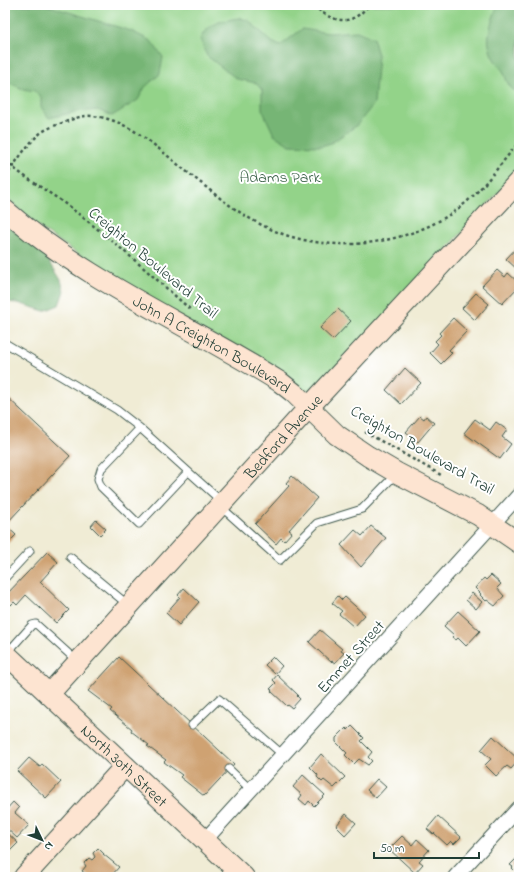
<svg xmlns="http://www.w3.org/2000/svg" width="524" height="882" font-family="'Indie Flower',sans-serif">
<rect width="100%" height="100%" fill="#fff"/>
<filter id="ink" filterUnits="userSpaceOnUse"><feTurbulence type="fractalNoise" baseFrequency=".025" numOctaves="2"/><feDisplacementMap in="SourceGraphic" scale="8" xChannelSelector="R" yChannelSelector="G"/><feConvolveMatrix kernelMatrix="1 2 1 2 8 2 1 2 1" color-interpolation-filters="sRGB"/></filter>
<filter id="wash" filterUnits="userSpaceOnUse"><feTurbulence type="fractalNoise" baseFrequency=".012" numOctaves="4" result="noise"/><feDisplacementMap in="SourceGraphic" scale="16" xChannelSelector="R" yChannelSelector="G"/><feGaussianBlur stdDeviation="0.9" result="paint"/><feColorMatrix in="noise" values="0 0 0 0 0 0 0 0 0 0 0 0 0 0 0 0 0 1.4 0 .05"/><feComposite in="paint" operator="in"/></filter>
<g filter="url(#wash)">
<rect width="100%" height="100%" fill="#f0ecd5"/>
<path fill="#93d389" stroke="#59885e" d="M5,5H519V170L322,385L313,392L303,390L119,281L41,229L5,196Z"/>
<path fill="#76b575" stroke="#4a7954" d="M5,5H46L131,31L151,41L163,57L160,74L145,87L138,100L112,116L98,110L75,112L49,118L41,107V97L35,91L23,89L5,81Z
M498,5H519V92C508,90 507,80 503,71C500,67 496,63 494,59C483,41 491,23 498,5Z
M239,18L248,20L272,42L280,46L302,29L329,33L357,31L373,38L378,55L374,104L356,126L331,143L321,146L290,145L274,135L262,109V90L256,83L237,79L207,56L200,39C209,22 221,21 239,18Z
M5,224L44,253L61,280L64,291L59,305L44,311L18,303L5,302Z"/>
<g id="blocks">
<path fill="#cfa272" d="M519,245V271L506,259Z
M497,270L505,277L508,273L519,283V286L502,304L482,286Z
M476,293L489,304L475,320L462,308Z
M338,309L351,321L333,340L320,328Z
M453,318L467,331L449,350L452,353L441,364L430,353L438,344L435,341L441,335L439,333Z
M405,368L421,383L401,404L386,390Z
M5,395L70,456L5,525L16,535L5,546Z
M420,416L424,419L426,416L434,423L418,442L406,432Z
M475,419L490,430L496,422L507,430L502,437L511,444L500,459L464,433Z
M292,476L317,498L289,530L292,532L284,541L281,538L276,544L255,524L289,486L286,483Z
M96,520L106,529L100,535L91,526Z
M371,526L386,538L361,567L341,545L355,530L362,536Z
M47,552L58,562L40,582L69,610L56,623L26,595L17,605L14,602L11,605L5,600V596Z
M491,575L501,584L497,588L504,596L495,606L487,600L486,601L480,595L481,594L475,588L484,578L486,580Z
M184,588L199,602L179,625L166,613L180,597L178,595Z
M472,593L482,602L476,609L466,600Z
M338,596L342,600L345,597L365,615L354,627L339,614L342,611L332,603Z
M458,611L480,631L466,646L458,638L456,640L452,637L454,635L444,626Z
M320,630L342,649L341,651L344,653L335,663L332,661L331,662L309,642Z
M119,657L234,764L204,796L180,777L182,775L164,762L166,760L147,746L149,745L131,731L132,729L110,711L112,709L88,691Z
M273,657L282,666L275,674L265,665Z
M277,675L298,695L297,696L300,699L292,708L288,705L287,706L271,691L272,690L270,689L276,683L273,680Z
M352,726L364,738L361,741L372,752L368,757L372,761L368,765L359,759L354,764L345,755L347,753L336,742V738L346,728L348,730Z
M493,736L519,760L511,769L507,766L496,776L485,765L491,759L481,750Z
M321,754L345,777L334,788L324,780L322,782L317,777L318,775L310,767Z
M29,758L40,767L42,764L61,782L46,798L17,771Z
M303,775L325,795L314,806L309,801L306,805L299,799L302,795L293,787Z
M377,779L386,787L376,798L367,790Z
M13,802L19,808L15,813L29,825L17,838L5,827V811Z
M346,814L356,823L345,835L336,826Z
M438,816L461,837L454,844L451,841L447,845L434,833L433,834L427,829Z
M5,831L18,843L6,855L5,854Z
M402,836L412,845L417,839L429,850L419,861L423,864L415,873L389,849Z
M98,848L104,854H103L119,867L111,876L112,877H89L82,871L86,866L84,863L89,858L92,860L95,857L93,853Z
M519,856V875L512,868L513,867L510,865Z"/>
</g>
</g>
<g filter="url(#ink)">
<use href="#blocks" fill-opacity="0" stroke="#3e574c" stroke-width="1"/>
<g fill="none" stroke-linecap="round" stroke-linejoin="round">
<defs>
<path id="lane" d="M5,343L117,410L140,428L221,501
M140,428L101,469L98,479L101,487L139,524L188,472
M220,506L280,560L317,523L362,509L396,474
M70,557L127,604
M5,578L30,551
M7,653L32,625L36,624L78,662
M192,725L219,699L283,755
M229,769L251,790"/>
<path id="street" d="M205,840L519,495
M455,877L519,808"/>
<g id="secondary">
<path id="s1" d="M5,210C87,282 188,324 280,382L294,393L337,435L368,456L397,473L478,515L519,543"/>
<path id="s2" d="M5,653L244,877"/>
<path id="s3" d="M49,694L320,395L519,181"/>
<path d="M24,877L125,766"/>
</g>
</defs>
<use href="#lane" stroke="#3e574c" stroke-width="9"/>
<use href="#street" stroke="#3e574c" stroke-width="16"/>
<use href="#secondary" stroke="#3e574c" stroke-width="22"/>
<path stroke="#3e574c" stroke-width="2.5" stroke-dasharray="3 3" stroke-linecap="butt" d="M314,5C318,10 324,14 330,17C347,24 357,19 369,5
M5,161C26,179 50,192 72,209C114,241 153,276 192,311
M5,177C17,162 27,143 42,132C50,127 59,124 68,121C75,118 84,115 92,116C131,119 161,152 191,175C217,196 243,218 275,231C337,257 424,244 473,196C490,179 504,160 519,142
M365,432L441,475"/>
<use href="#lane" stroke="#fff" stroke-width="7"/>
<use href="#street" stroke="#fff" stroke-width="14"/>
<use href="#secondary" stroke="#fde4d1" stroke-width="20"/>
</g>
</g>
<g text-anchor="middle" stroke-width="4" stroke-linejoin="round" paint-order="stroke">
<g font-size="16" fill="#3c6249" stroke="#fff">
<text x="280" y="182">Adams Park</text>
</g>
<g font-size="16" fill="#1f3d34" stroke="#fff">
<text transform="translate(154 262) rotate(40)" y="6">Creighton Boulevard Trail</text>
<text dy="6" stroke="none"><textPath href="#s1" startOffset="247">John A Creighton Boulevard</textPath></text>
<text dy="6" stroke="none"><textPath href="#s3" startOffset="348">Bedford Avenue</textPath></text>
<text transform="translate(423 449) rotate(30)" y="6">Creighton Boulevard Trail</text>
<text transform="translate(350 656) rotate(-48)" y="6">Emmet Street</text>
<text dy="6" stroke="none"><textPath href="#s2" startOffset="164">North 30th Street</textPath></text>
</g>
</g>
<rect width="524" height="882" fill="none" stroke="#fff" stroke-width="20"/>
<g transform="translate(42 840) rotate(133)" stroke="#ffffff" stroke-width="3" paint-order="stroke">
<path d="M0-3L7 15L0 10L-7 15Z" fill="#1f3d34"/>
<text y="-6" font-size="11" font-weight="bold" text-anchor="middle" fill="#1f3d34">N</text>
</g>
<path d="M374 852v6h105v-6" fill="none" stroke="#1f3d34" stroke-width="2"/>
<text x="380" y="852" font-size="12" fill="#1f3d34" stroke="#ffffff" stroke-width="3" paint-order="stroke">50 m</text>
</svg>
